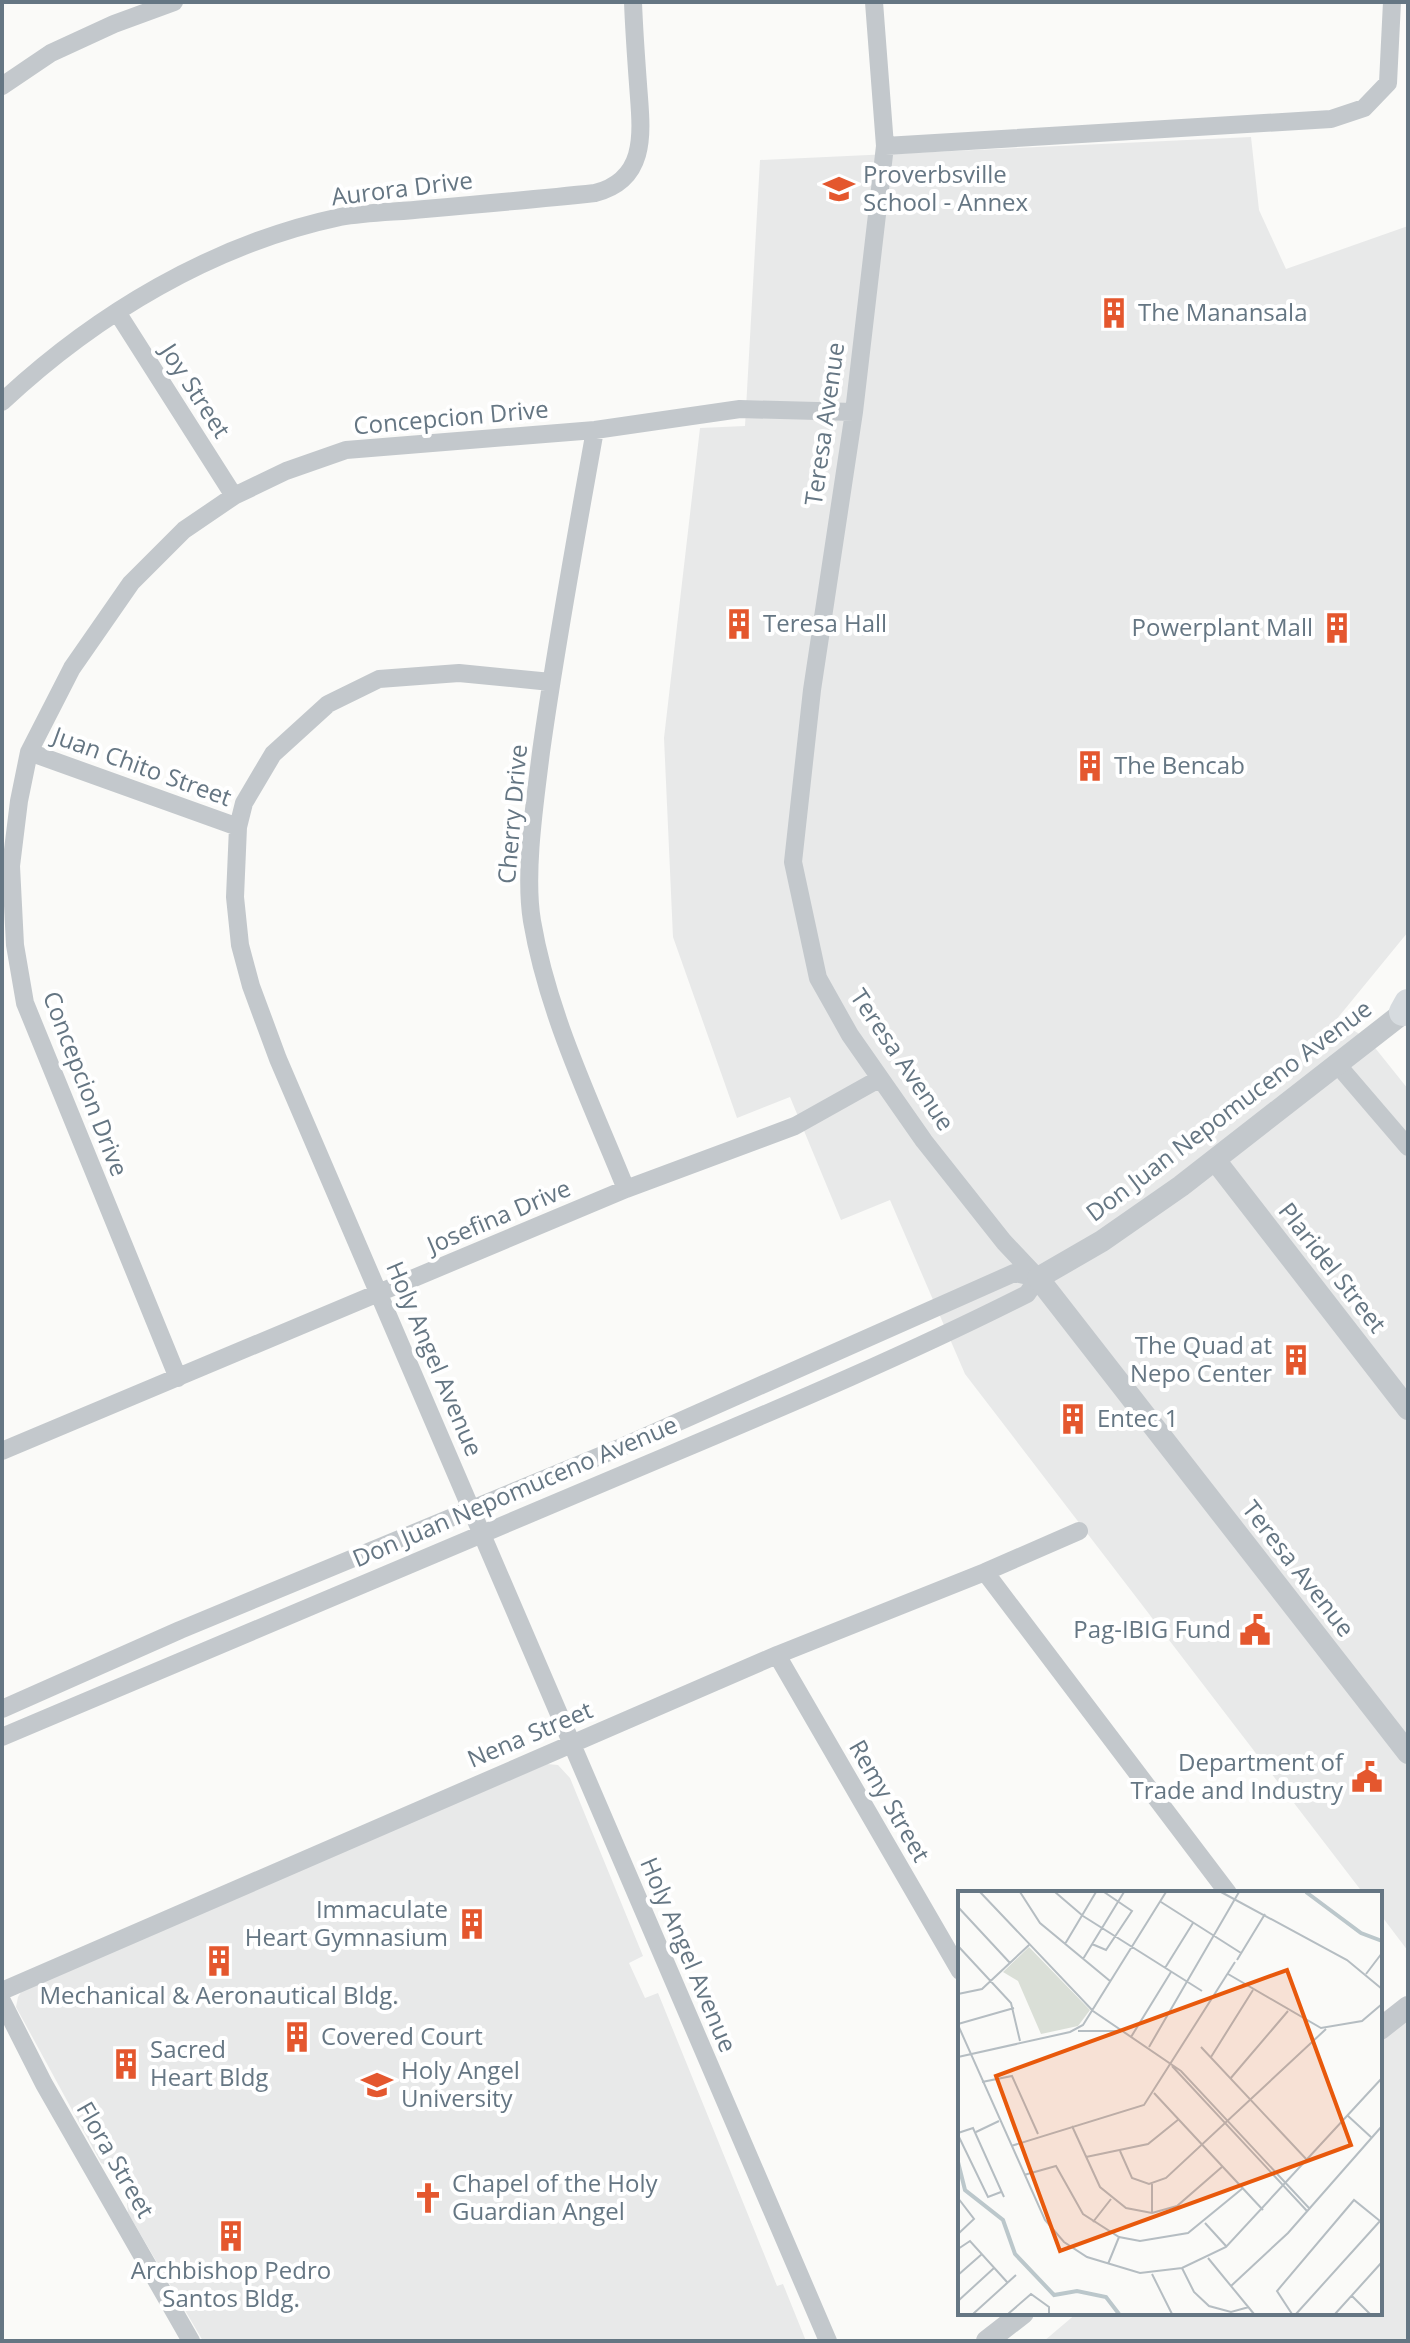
<svg xmlns="http://www.w3.org/2000/svg" width="1410" height="2343" font-family="'Open Sans',sans-serif">
<rect width="100%" height="100%" fill="#fafaf8"/>
<path fill="#e8e9e9" d="M1251,137L1259,210L1286,269L1408,226V932L1336,1020L1368,1039L1408,1089V1951L1380,1914V1893H1363L965,1374L890,1200L841,1220L790,1097L737,1118L673,937L664,738L700,428L745,426L760,160Z
M547,1764L558,1765L570,1778L643,1956L629,1963L645,1998L658,1993L777,2286L783,2284L806,2341H203L128,2213L127,2204L136,2188L128,2168L114,2169L101,2163L16,2007L18,1997L23,1989Z
M1408,2007V2341H1044L1077,2313H1380V2030Z"/>
<g fill="none" stroke-linecap="round" stroke-linejoin="round">
<path stroke="#c3c8cc" stroke-width="18" d="M874,2L885,146L854,412L812,690L793,862L818,978L850,1035L924,1141L1004,1242L1038,1278
M2,86L51,53L114,24L174,2
M885,146L1331,119L1364,108L1388,83L1392,2
M117,312L234,496
M2,402C96,314 213,244 340,217C368,212 397,212 425,209C482,204 539,199 595,193C650,179 641,128 638,84C636,57 634,29 633,2
M595,430C576,537 556,644 541,752C535,801 524,873 532,921C548,1015 591,1102 626,1189
M551,682L459,673L379,679L328,704L273,754L244,803L238,827L235,897L240,945L251,986L278,1059L828,2341
M29,752L238,827
M1336,1063L1408,1147
M178,1378L25,1003L15,945L11,866L19,801L29,752L72,668L131,583L184,530L234,496L286,471L346,450L595,430L740,409L854,412
M2,1451L626,1189L795,1126L879,1079
M985,1572L1228,1893
M777,1655L960,1971
M2,1709L180,1630L624,1446L1014,1273L1038,1278
M2,1737C224,1641 447,1551 669,1455C790,1404 910,1353 1027,1294L1038,1278
M2,1991L777,1655L985,1572L1079,1531
M2,2001L44,2084L191,2341"/>
<path stroke="#c3c8cc" stroke-width="22" d="M1408,1009L1181,1186L1102,1241L1038,1278L1408,1753
M1215,1160L1408,1409
M1380,2029L1408,2007
M987,2341L1023,2313"/>
<path stroke="#d6dbdf" stroke-width="28" d="M1403,1012L1408,1003"/>
</g>
<defs>
<symbol id="school-bare" viewBox="-9 -9 18 18"><path d="M0-5L7-2L0 1L-7-2ZM-4 1L0 2.5L4 1V4Q0 6-4 4Z" fill="#e4572e" stroke="#fff" stroke-width="2.5" paint-order="stroke"/></symbol>
<symbol id="building-bare" viewBox="-9 -9 18 18"><path d="M-4-6H4V6H1V3H-1V6H-4ZM-2.5-4.3h1.7v1.8h-1.7ZM.8-4.3h1.7v1.8H.8ZM-2.5-1h1.7V.8h-1.7ZM.8-1h1.7V.8H.8Z" fill="#e4572e" stroke="#fff" stroke-width="2.5" paint-order="stroke"/></symbol>
<symbol id="civic-bare" viewBox="-9 -9 18 18"><path d="M-.6-6.5H3V-4.5H.6V-3L4-1V1h2V6H-6V1h2V-1L-.6-3ZM-1.2 2.5V6h2.4V2.5Z" fill="#e4572e" stroke="#fff" stroke-width="2.5" paint-order="stroke"/></symbol>
<symbol id="university-bare" viewBox="-9 -9 18 18"><path d="M0-5L7-2L0 1L-7-2ZM-4 1L0 2.5L4 1V4Q0 6-4 4Z" fill="#e4572e" stroke="#fff" stroke-width="2.5" paint-order="stroke"/></symbol>
<symbol id="church-bare" viewBox="-9 -9 18 18"><path d="M-1.2-6h2.4v3.5h3.3v2.4h-3.3V6h-2.4V-.1h-3.3v-2.4h3.3Z" fill="#e4572e" stroke="#fff" stroke-width="2.5" paint-order="stroke"/></symbol>
</defs>
<g fill-rule="evenodd">
<use href="#school-bare" x="817" y="167" width="44" height="44"/>
<use href="#building-bare" x="1092" y="291" width="44" height="44"/>
<use href="#building-bare" x="717" y="602" width="44" height="44"/>
<use href="#building-bare" x="1315" y="606" width="44" height="44"/>
<use href="#building-bare" x="1068" y="744" width="44" height="44"/>
<use href="#building-bare" x="1274" y="1338" width="44" height="44"/>
<use href="#building-bare" x="1051" y="1397" width="44" height="44"/>
<use href="#civic-bare" x="1233" y="1608" width="44" height="44"/>
<use href="#civic-bare" x="1345" y="1755" width="44" height="44"/>
<use href="#building-bare" x="450" y="1902" width="44" height="44"/>
<use href="#building-bare" x="197" y="1939" width="44" height="44"/>
<use href="#building-bare" x="275" y="2015" width="44" height="44"/>
<use href="#building-bare" x="104" y="2042" width="44" height="44"/>
<use href="#university-bare" x="355" y="2063" width="44" height="44"/>
<use href="#church-bare" x="406" y="2176" width="44" height="44"/>
<use href="#building-bare" x="209" y="2214" width="44" height="44"/>
</g>
<g text-anchor="middle" stroke-width="8" stroke-linejoin="round" paint-order="stroke">
<g font-size="24" fill="#657683" stroke="#fff" text-anchor="start">
<text x="863" y="183">Proverbsville<tspan x="863" dy="28">School - Annex</tspan></text>
<text x="1138" y="321">The Manansala</text>
<text x="763" y="632">Teresa Hall</text>
<text x="1313" y="636" text-anchor="end">Powerplant Mall</text>
<text x="1114" y="774">The Bencab</text>
<text x="1272" y="1354" text-anchor="end">The Quad at<tspan x="1272" dy="28">Nepo Center</tspan></text>
<text x="1097" y="1427">Entec 1</text>
<text x="1231" y="1638" text-anchor="end">Pag-IBIG Fund</text>
<text x="1343" y="1771" text-anchor="end">Department of<tspan x="1343" dy="28">Trade and Industry</tspan></text>
<text x="448" y="1918" text-anchor="end">Immaculate<tspan x="448" dy="28">Heart Gymnasium</tspan></text>
<text x="219" y="2004" text-anchor="middle">Mechanical &amp; Aeronautical Bldg.</text>
<text x="321" y="2045">Covered Court</text>
<text x="150" y="2058">Sacred<tspan x="150" dy="28">Heart Bldg</tspan></text>
<text x="401" y="2079">Holy Angel<tspan x="401" dy="28">University</tspan></text>
<text x="452" y="2192">Chapel of the Holy<tspan x="452" dy="28">Guardian Angel</tspan></text>
<text x="231" y="2279" text-anchor="middle">Archbishop Pedro<tspan x="231" dy="28">Santos Bldg.</tspan></text>
</g>
<g font-size="24" fill="#657683" stroke="#fff">
<text transform="translate(402 189) rotate(-7)" y="8">Aurora Drive</text>
<text transform="translate(195 391) rotate(57)" y="8">Joy Street</text>
<text transform="translate(451 418) rotate(-5)" y="8">Concepcion Drive</text>
<text transform="translate(825 424) rotate(-82)" y="8">Teresa Avenue</text>
<text transform="translate(142 767) rotate(20)" y="8">Juan Chito Street</text>
<text transform="translate(513 814) rotate(-85)" y="8">Cherry Drive</text>
<text transform="translate(902 1060) rotate(56)" y="8">Teresa Avenue</text>
<text transform="translate(85 1084) rotate(69)" y="8">Concepcion Drive</text>
<text transform="translate(1229 1111) rotate(-37)" y="8">Don Juan Nepomuceno Avenue</text>
<text transform="translate(499 1217) rotate(-23)" y="8">Josefina Drive</text>
<text transform="translate(1332 1268) rotate(52)" y="8">Plaridel Street</text>
<text transform="translate(434 1359) rotate(67)" y="8">Holy Angel Avenue</text>
<text transform="translate(515 1492) rotate(-23)" y="8">Don Juan Nepomuceno Avenue</text>
<text transform="translate(1298 1569) rotate(52)" y="8">Teresa Avenue</text>
<text transform="translate(530 1735) rotate(-23)" y="8">Nena Street</text>
<text transform="translate(889 1801) rotate(60)" y="8">Remy Street</text>
<text transform="translate(688 1955) rotate(67)" y="8">Holy Angel Avenue</text>
<text transform="translate(115 2160) rotate(60)" y="8">Flora Street</text>
</g>
</g>
<g transform="translate(958 1891)">
<rect width="424" height="424" fill="#fafaf8"/>
<path d="M71,56L132,119L120,135L83,143L60,90L45,81Z" fill="#dadfd7"/>
<path fill="none" stroke="#bbc7cb" stroke-width="4" d="M348,1L403,42L424,50M0,271L7,299L45,329L57,363L96,404L119,400L148,406L161,423"/>
<path fill="none" stroke="#b5bdc2" stroke-width="2" d="M22,1L135,120L223,180L351,317M62,1L82,32L152,90M97,1L125,25L244,100M263,1L389,69L424,98M203,11L283,62M0,16L52,72M107,53L138,1M134,53L148,59L174,20L146,1M0,55L53,112L62,150M125,68L166,1M279,69L307,23M207,77L235,32M270,83L363,137L404,130L424,113M408,83L424,62M0,103L24,98L71,54M0,133L56,117M0,134L87,329L106,351L129,366L182,382L224,377L268,356L424,187M120,140H164M173,146L213,81M191,156L281,1M243,156L350,270M0,166L112,141L125,134L208,1M253,166L295,99M214,175L349,320M272,188L330,120M24,191L54,185L80,243M196,202L305,319M389,224L414,247M114,235L142,296L168,317L194,322L219,315L265,275M18,241L41,230M0,242L15,237L46,306M0,244L30,306L43,301M53,255L186,214L277,71M162,260L174,287L191,293L208,287L368,138M128,266L190,253L221,228M66,284L98,275L125,323L161,346L182,350L230,342L285,297M194,293V322M0,307L16,328L0,343M135,331L153,308M247,332L268,355M0,358L12,350L49,391M250,367L296,423M150,373L161,346M224,377L236,401L251,415L273,421L291,416M194,383L214,423M0,384L24,363M273,395L330,342L424,235M393,404L412,423M0,410L36,377M15,423L58,384M50,423L73,403L91,416V423M334,423L319,400L396,309L422,330M338,423L422,330M377,423L424,371"/>
<path fill="#e8590c" fill-opacity="0.15" stroke="#e8590c" stroke-width="4" d="M329,79L393,254L102,360L38,185Z"/>
<rect width="424" height="424" fill="none" stroke="#657683" stroke-width="4"/>
</g>
<rect width="1410" height="2343" fill="none" stroke="#657683" stroke-width="8"/>
</svg>
